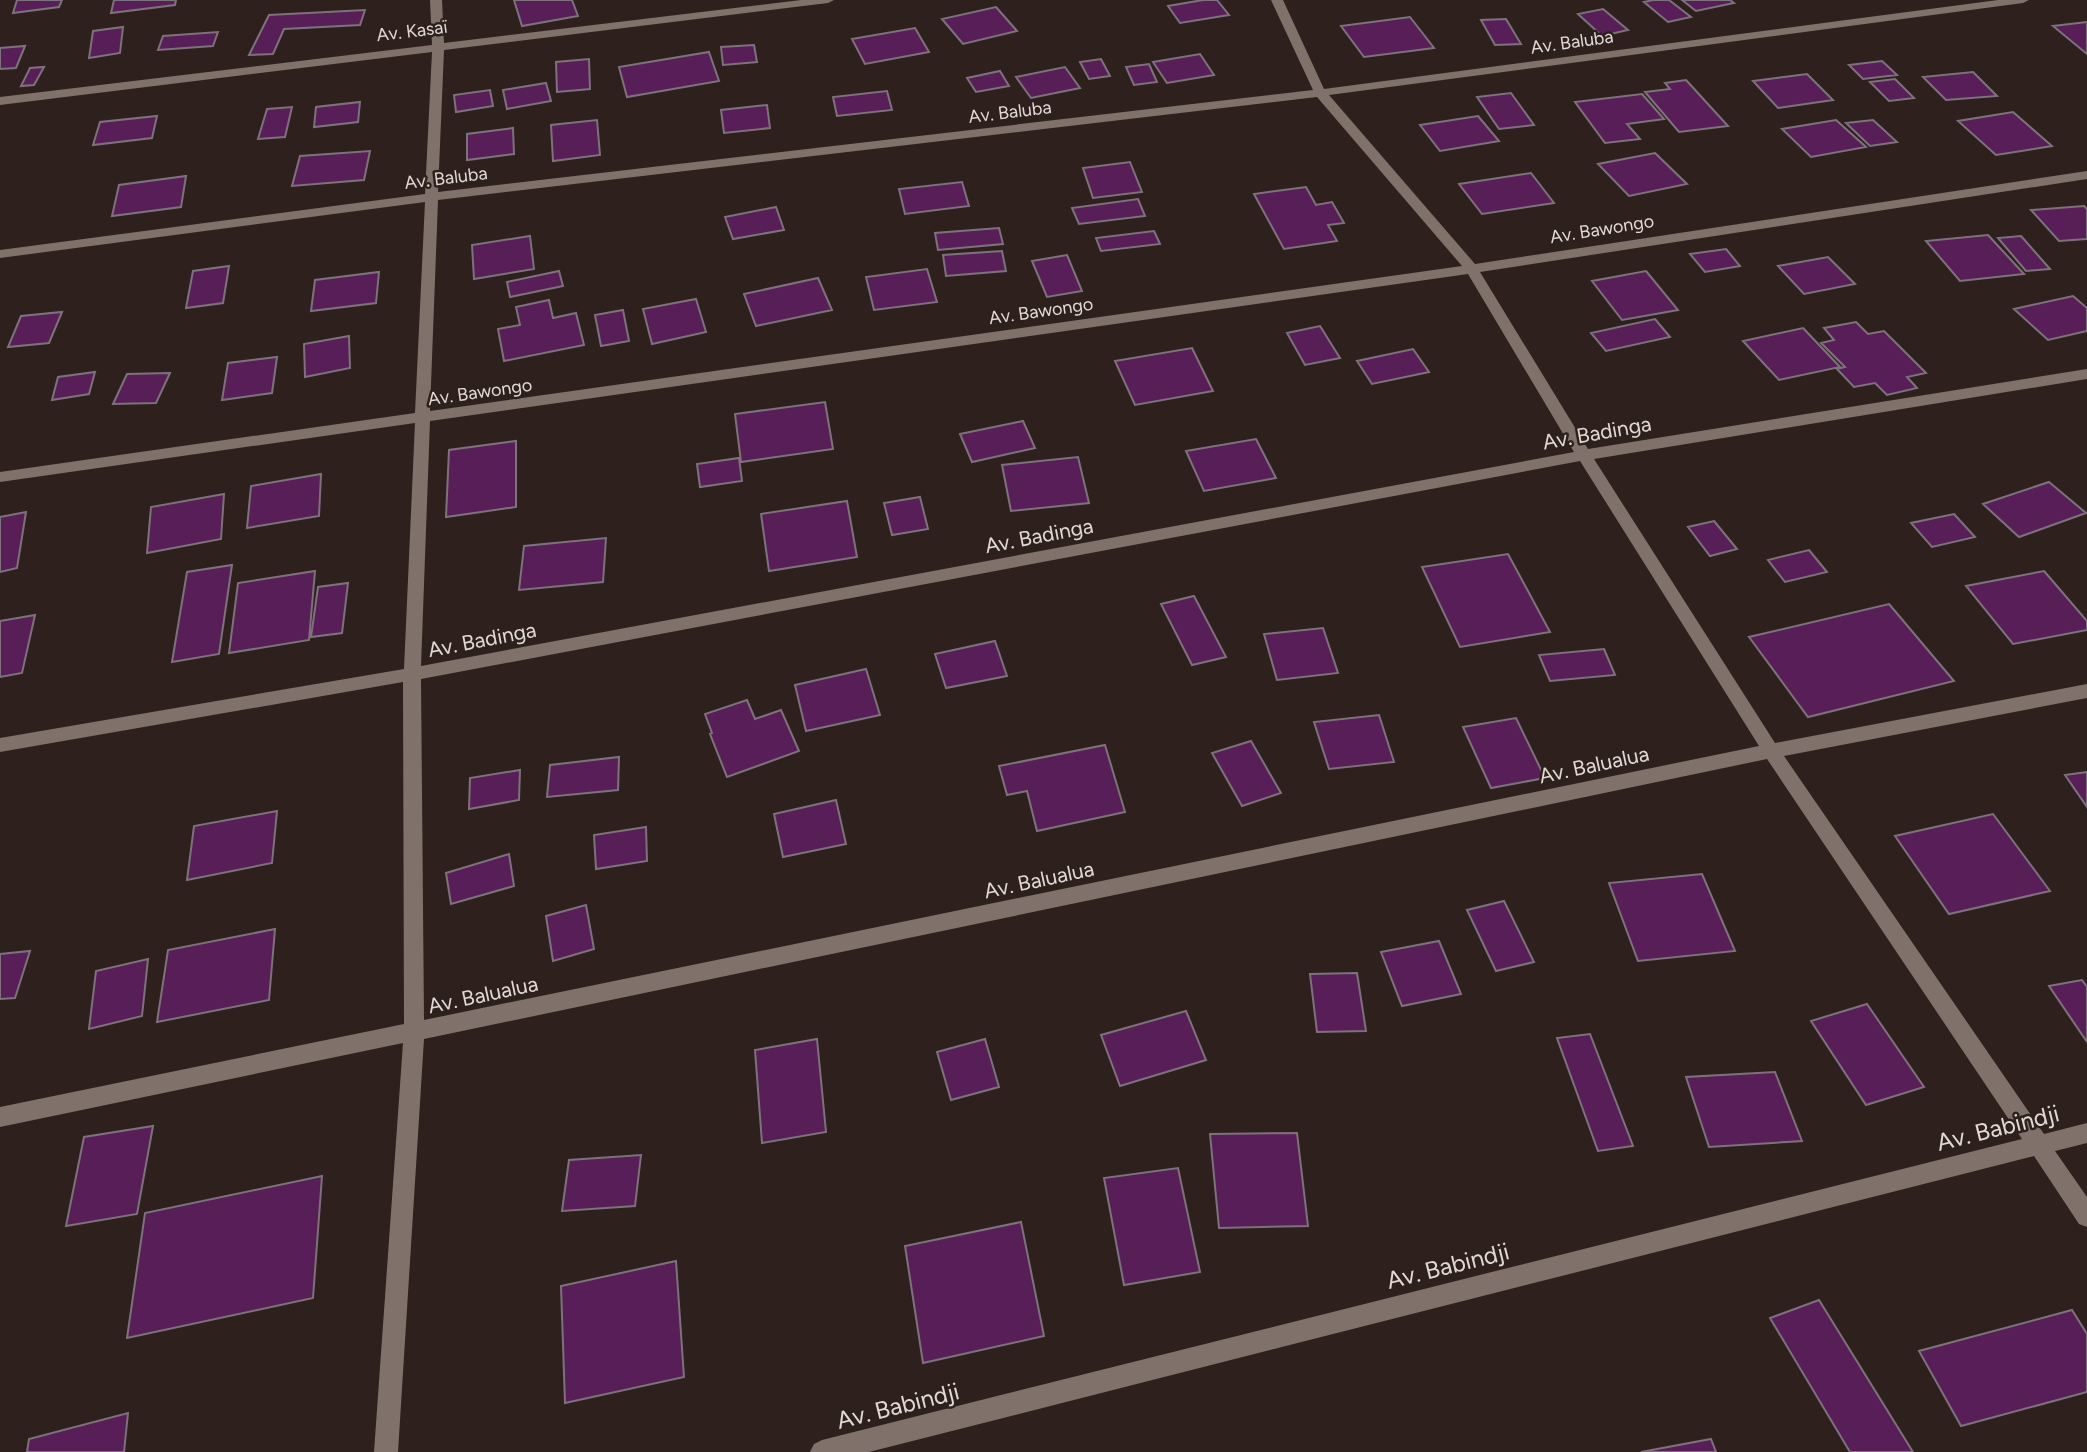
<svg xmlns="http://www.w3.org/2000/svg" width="2087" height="1452" font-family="Figtree,sans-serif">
<rect width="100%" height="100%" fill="#2e211d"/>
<path fill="#581e57" stroke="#7d717c" stroke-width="2" d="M17,0H62L59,7L13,13Z
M114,0H176L175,5L111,13Z
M514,0H572L578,16L522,26Z
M1203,0H1217L1229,15L1180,23L1168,6Z
M1653,0H1669L1691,17L1668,22L1644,2Z
M1682,0H1730L1734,3L1696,11Z
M996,7L1017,31L963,44L942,19Z
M1603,9L1628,30L1602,36L1578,14Z
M365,10L360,25L284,29L273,54L249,55L269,15Z
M1410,17L1434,48L1364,57L1341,26Z
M1506,19L1521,44L1495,45L1481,20Z
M2087,22V54L2053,26Z
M123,27L120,53L89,58L93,31Z
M915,28L929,52L865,64L852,39Z
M218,32L213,46L158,50L163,36Z
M754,45L757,62L723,65L721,47Z
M25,46L16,68L0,69V48Z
M709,52L719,81L627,97L619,67Z
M1200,54L1214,75L1167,83L1153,62Z
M589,59L590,89L557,92L556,62Z
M1101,59L1110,76L1089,79L1080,62Z
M1882,61L1897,75L1863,79L1849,65Z
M1149,64L1157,82L1134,85L1126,67Z
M44,67L34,85L21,86L30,68Z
M1065,67L1080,88L1031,98L1016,77Z
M1000,71L1009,86L976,92L967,78Z
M1973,72L1997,96L1946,100L1923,77Z
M1807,74L1833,100L1778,108L1753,81Z
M1895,79L1914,98L1889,101L1870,82Z
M1686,80L1728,126L1679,132L1645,92L1670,89L1665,83Z
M546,83L551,101L507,109L503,90Z
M490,90L493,106L456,112L454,95Z
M887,91L892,110L837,116L833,97Z
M1511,93L1534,125L1499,129L1477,97Z
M1642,94L1664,119L1627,124L1640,139L1605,143L1575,102Z
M360,102L358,122L314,127L316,107Z
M767,105L770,128L724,133L721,110Z
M292,107L285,137L258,139L267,109Z
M2013,112L2052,146L1996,155L1958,121Z
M157,116L152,138L93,145L100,122Z
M1478,116L1499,141L1440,151L1420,125Z
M597,120L600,155L553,161L551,125Z
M1836,120L1866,147L1811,157L1782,129Z
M1873,120L1897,142L1870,146L1846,123Z
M513,128L514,154L467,160V134Z
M370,151L364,180L292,186L300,156Z
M1655,153L1687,184L1629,196L1598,164Z
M1130,162L1142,192L1093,198L1083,168Z
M1531,173L1554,203L1482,214L1459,184Z
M186,176L181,207L112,216L119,185Z
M962,182L969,206L905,214L899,189Z
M1306,187L1316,205L1332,202L1344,223L1328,225L1337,241L1284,249L1254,194Z
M1138,199L1145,216L1079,224L1072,208Z
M2084,206L2087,209V239L2059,241L2031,210Z
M776,207L784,230L733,239L725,217Z
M999,228L1003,244L938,250L935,233Z
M1154,231L1160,244L1101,251L1096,238Z
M1988,235L2024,274L1960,281L1926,241Z
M530,236L534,269L474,279L472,245Z
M2021,236L2050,269L2026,271L1998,238Z
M1726,249L1740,266L1705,272L1690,254Z
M1002,251L1006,271L946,276L943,255Z
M1067,255L1082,291L1047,297L1032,261Z
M1828,257L1855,284L1804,294L1778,266Z
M229,266L223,303L186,308L193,271Z
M927,269L937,302L874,310L866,277Z
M559,271L563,286L510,297L507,282Z
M1646,271L1678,310L1622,320L1592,281Z
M379,272L376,303L311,311L315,280Z
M818,278L832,310L756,326L744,294Z
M2073,296L2087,308V331L2048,340L2014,309Z
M696,299L706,332L652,344L643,309Z
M549,300L553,318L576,313L584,345L504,361L498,329L520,325L516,307Z
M623,310L629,341L601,346L595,315Z
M62,312L49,343L8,347L21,316Z
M1655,319L1670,337L1606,351L1591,333Z
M1856,322L1868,334L1884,331L1926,373L1907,377L1917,388L1887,395L1875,383L1854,387L1837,369L1845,367L1821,343L1834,340L1824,328Z
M1320,326L1340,358L1305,365L1287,333Z
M1803,328L1840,367L1779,380L1743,341Z
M349,336L350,368L305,377L304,344Z
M1192,348L1213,391L1135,405L1115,361Z
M1413,349L1429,372L1372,384L1357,361Z
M277,357L272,393L222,400L228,363Z
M95,372L89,394L52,400L58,377Z
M170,373L156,403L113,404L127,374Z
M825,402L833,449L741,462L735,414Z
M1023,421L1035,448L972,462L960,434Z
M1256,439L1276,478L1204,491L1186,451Z
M516,441V507L446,517L449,450Z
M1078,457L1089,503L1011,511L1002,465Z
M739,458L742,481L700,487L697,464Z
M321,474L319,516L247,528L251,486Z
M2049,482L2086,513L2019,537L1983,504Z
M224,494L221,539L147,553L151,507Z
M920,497L928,529L892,535L884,503Z
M847,501L857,557L769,571L761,514Z
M26,512L17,568L0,572V517Z
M1954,514L1975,537L1932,547L1911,523Z
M1714,521L1737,549L1710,556L1688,527Z
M606,538L603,582L519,590L524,546Z
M1809,550L1827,572L1785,582L1768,560Z
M1508,554L1550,632L1460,647L1422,567Z
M232,565L219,654L172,662L187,572Z
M315,571L309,640L229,653L238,583Z
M2044,571L2087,621V630L2013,644L1966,586Z
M348,583L342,633L311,637L318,587Z
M1194,596L1226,657L1192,665L1161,604Z
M1889,604L1954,681L1808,717L1749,637Z
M35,615L22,673L0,677V621Z
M1323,628L1338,673L1277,680L1264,634Z
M995,641L1007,676L946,688L935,654Z
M1604,649L1615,675L1550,681L1539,655Z
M866,669L880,715L806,731L795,685Z
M747,700L755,719L781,710L799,751L727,777L710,734L712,733L705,714Z
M1379,715L1394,762L1329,769L1314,722Z
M1516,718L1545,778L1491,788L1463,727Z
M1251,741L1281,793L1242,806L1212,753Z
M1105,745L1125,812L1037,831L1027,791L1007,795L999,766Z
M619,757L618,790L547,797L550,765Z
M520,770L519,800L469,809L470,778Z
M2087,772V807L2065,775Z
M836,800L846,844L783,857L774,814Z
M277,811L272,863L187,880L194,826Z
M1993,814L2050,891L1949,914L1895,836Z
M646,827L647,861L596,869L594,835Z
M509,854L514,886L451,904L446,873Z
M1702,874L1735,951L1638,961L1609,883Z
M1504,901L1534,962L1496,971L1467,910Z
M586,905L594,949L553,961L546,916Z
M275,929L269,1000L157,1022L168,950Z
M1439,941L1461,994L1402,1006L1381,952Z
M30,951L15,998L0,999V954Z
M148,959L142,1016L89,1029L96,971Z
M1357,973L1366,1031L1317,1032L1310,974Z
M2082,980L2087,987V1042L2049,986Z
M1867,1004L1924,1087L1866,1105L1811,1021Z
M1186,1011L1206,1060L1120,1086L1101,1035Z
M1590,1034L1633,1146L1598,1151L1557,1038Z
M817,1039L826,1132L762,1143L755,1050Z
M985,1039L999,1087L951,1100L937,1052Z
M1775,1072L1802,1141L1709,1147L1686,1077Z
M153,1126L137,1214L66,1226L84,1137Z
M1297,1133L1308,1226L1219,1228L1210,1134Z
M641,1155L635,1206L562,1211L569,1160Z
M1178,1168L1200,1272L1124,1285L1104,1178Z
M322,1176L313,1298L127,1338L145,1213Z
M1021,1222L1044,1336L923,1363L905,1246Z
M676,1261L684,1377L565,1403L561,1286Z
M1819,1300L1913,1452H1850L1770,1318Z
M2072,1310L2087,1334V1392L1961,1426L1919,1351Z
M128,1413L124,1452H27L29,1439Z
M1711,1439L1716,1452H1641Z"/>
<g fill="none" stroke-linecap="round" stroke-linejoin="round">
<path fill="#81716b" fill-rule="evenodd" d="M430,0H442L444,43L801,0H834L828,3L444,50L438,192L1313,90L1271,0H1283L1324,89L1998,0H2029L2023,3L1329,95L1475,264L2087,171V179L1480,272L1588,449L2087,369V379L1594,459L1775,743L2087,684V698L1784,756L2044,1134L2087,1123V1143L2055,1151L2087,1197V1227L2079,1224L2034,1156L869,1452H810L814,1444L822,1440L2022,1139L1767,759L424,1039L398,1452H374L403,1043L0,1127V1107L404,1024L403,682L0,752V738L404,669L415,423L0,482V472L415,413L425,202L0,258V250L425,194L432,52L0,105V97L432,45ZM1317,97L1462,266L430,411L438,200ZM1468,274L1574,452L421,666L430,421ZM1580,461L1759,746L424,1020L421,679Z"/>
</g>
<g text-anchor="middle" stroke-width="5" stroke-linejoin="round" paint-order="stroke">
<g font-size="18" fill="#e2d9d5" stroke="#2e211d">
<text transform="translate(412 31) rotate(-7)" y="6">Av. Kasaï</text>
<text transform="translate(1572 42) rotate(-8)" y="6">Av. Baluba</text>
<text transform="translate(1010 112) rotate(-7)" y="6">Av. Baluba</text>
<text transform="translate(446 178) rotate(-7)" y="6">Av. Baluba</text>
<text transform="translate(1602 229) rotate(-9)" y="6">Av. Bawongo</text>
<text transform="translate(1041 311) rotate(-8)" y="6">Av. Bawongo</text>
<text transform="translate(480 392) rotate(-8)" y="6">Av. Bawongo</text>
</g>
<g font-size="21" fill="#e2d9d5" stroke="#2e211d">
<text transform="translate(1597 433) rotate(-10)" y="7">Av. Badinga</text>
<text transform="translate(1039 536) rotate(-11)" y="7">Av. Badinga</text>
<text transform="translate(482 640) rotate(-11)" y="7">Av. Badinga</text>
<text transform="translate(1594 765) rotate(-12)" y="7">Av. Balualua</text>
<text transform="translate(1039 880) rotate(-12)" y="7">Av. Balualua</text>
<text transform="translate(483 995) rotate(-12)" y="7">Av. Balualua</text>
</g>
<g font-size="24" fill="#e2d9d5" stroke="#2e211d">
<text transform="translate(1998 1128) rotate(-14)" y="8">Av. Babindji</text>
<text transform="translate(1448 1266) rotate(-14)" y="8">Av. Babindji</text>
<text transform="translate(898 1406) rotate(-14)" y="8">Av. Babindji</text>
</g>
</g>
</svg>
